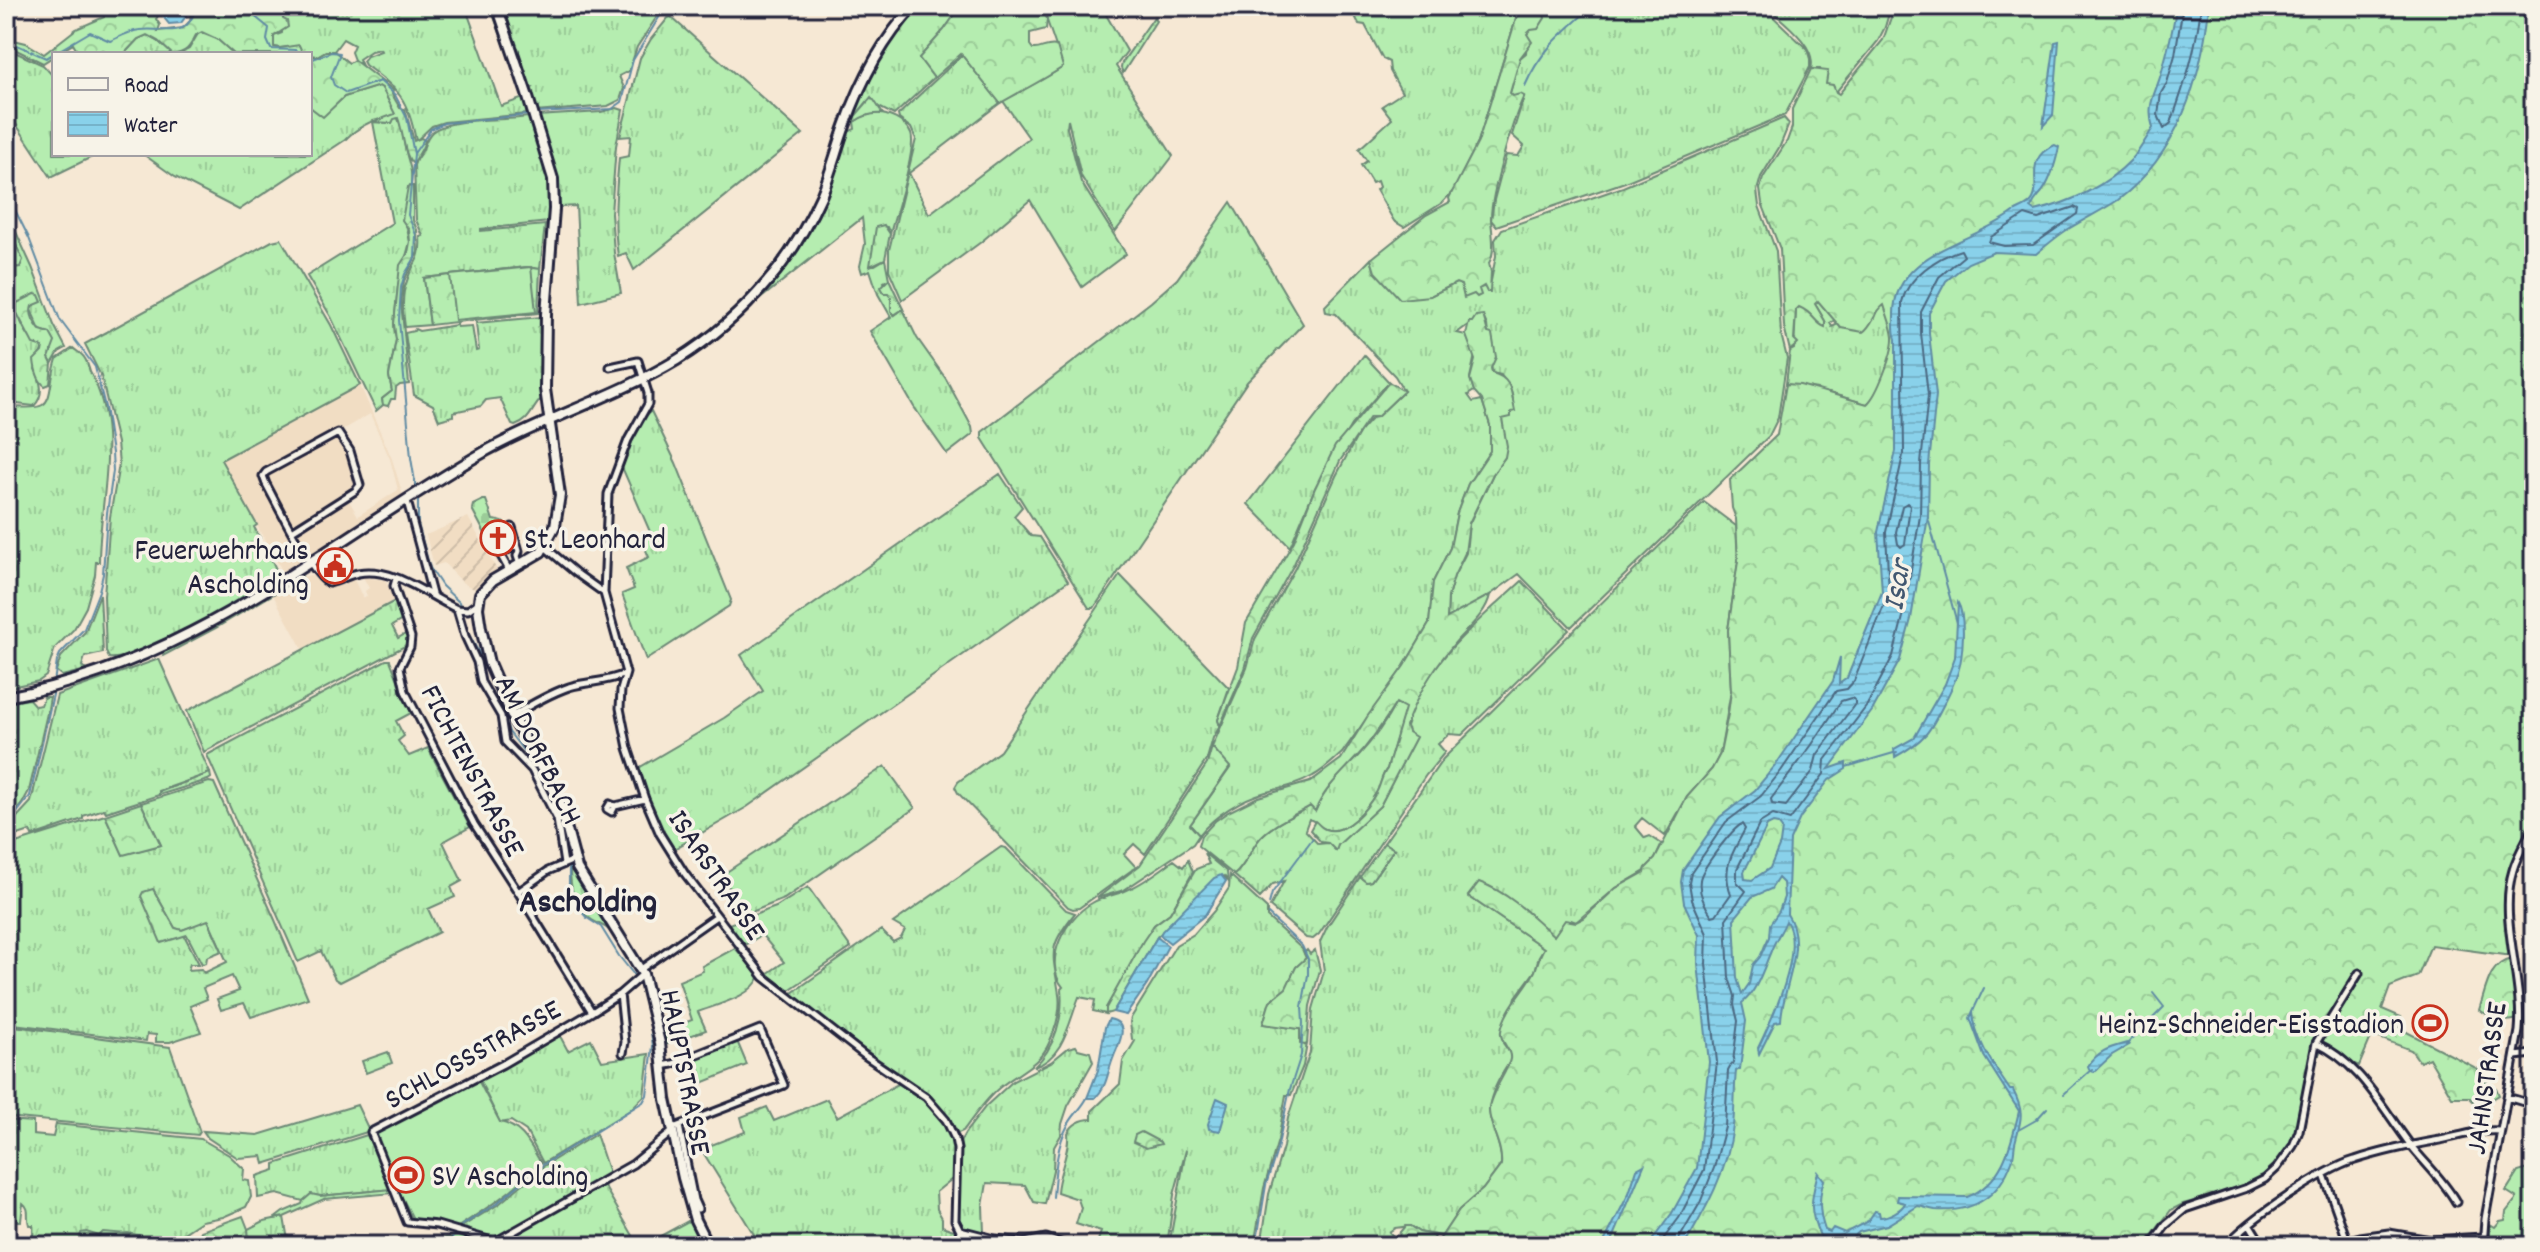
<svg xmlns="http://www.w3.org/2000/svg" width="2540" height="1252" font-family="Dekko,sans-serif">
<defs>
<pattern id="industrial-furrows" width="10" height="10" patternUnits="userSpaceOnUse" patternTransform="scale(2)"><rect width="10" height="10" fill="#f1ddc3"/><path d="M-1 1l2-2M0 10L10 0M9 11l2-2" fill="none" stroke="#cebda8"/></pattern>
<pattern id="grass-tufts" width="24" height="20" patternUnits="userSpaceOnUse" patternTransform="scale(2)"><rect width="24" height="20" fill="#b5edb0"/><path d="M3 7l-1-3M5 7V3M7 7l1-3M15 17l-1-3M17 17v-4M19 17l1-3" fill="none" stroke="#9bcb98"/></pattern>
<pattern id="forest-crowns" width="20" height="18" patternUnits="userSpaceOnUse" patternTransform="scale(2)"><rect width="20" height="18" fill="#b5edb0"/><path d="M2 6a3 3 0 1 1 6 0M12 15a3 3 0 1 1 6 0" fill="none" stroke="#9bcb98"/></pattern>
<pattern id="cemetery-stones" width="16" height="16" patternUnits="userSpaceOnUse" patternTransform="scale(2)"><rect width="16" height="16" fill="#b5edb0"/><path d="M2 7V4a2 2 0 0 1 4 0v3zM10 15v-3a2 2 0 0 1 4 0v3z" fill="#9bcb98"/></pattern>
<pattern id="water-rules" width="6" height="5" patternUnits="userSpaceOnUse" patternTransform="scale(2)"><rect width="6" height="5" fill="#89d1ea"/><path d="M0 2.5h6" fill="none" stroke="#76b3ca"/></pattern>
</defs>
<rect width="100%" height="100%" fill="#f6e8d4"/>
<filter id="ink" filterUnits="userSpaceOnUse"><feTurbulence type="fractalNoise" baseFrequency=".0125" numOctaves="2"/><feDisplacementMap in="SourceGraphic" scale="16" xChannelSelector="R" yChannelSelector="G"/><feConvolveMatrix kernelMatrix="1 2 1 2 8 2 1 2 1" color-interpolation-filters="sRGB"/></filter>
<g filter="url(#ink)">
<path fill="#f1ddc3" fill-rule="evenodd" d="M360,385L392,459L404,499L284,574L220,460ZM370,414L390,459L398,490L358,516L348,499L364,488L352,450L343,430Z
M310,575L328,587L353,578L363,598L367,596L365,591L369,588L363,577L385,580L395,601L303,650L273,595L302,577Z"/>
<path fill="url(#industrial-furrows)" d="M468,517L498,572L485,581L478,591L463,583L444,563L434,566L426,535Z"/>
<path fill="url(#grass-tufts)" stroke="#6c8876" stroke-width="2" fill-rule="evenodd" d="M289,6H465L501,106L524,98L490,6H494L529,109L526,111L527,114L444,122L432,126L416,141C408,98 399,90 365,65L363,61L367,56L381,51L380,49L371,51L359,59L362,66L354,60L351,52L354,45L343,39L334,51H326L317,56L303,54L299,46L280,48L274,47V36L282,33L283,12Z
M664,6L637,47L629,71L619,76L624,88L620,100L608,106L535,112L538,107L534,109L528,91L532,88H527L515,52L519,50L518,48L514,49L499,7Z
M919,6H961L944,30L919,58L934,78L894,115L875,105L871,97L853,119C856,87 897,31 919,6Z
M1042,6H1101L1127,51L1116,66L1173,156L1115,232L1081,176L1068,120L1067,128L1081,182L1126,254L1082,287L1030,200L981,242L902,300L889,270V250L916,139L911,128L899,119L898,115L962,55L1000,103L909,173L929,214L1029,138L1003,101C1023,89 1044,80 1063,67Z
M1360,6H1520L1478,142L1454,190L1442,203L1404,227L1394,221L1376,190L1379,187L1377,181L1372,183L1361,165L1367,161L1359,149L1392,119L1382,106L1402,93L1390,71L1389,62L1383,59L1365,25L1359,24L1354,14Z
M1546,6H1762L1807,49L1810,59V67L1785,115L1625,182L1496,226L1491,220L1494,200L1506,155L1518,156L1524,146L1512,135L1524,97H1513L1510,93L1520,58L1526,53L1527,34Z
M1766,6H1891L1885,27L1878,41L1836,92L1826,84L1820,69H1811C1818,46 1782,21 1766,6Z
M671,17L803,134L634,270L626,253L618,256C613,223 616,191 619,158L629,156L631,136L620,137L640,58L651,39L668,18Z
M199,32L217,39L234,54H179L189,49Z
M147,35L158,41L172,54H124L138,39Z
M6,48L43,65L54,77V154H98L51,177L6,109Z
M379,86L382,88L396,114C389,118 384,118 377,120C367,122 351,133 345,140L239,210L175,177L143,154H310V107L323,116L344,97Z
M617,108L623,110L616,146L611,213L614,253L621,293L581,303L576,206L560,207V204H557L537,116L601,112Z
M874,113C888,114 905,120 911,134C917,149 895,215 890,234L887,227H877L871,265H875L885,259L889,279L884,282L891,297L895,315L903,309L917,338L946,379L972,427L973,434L947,454L914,407L870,331L891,317L878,294L870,270L862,273L860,266L865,244L862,218L745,311C770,285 794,259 811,226C826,196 835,163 848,132L855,129L854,122L862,117Z
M528,117L532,119L549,179L551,218L549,222L481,229V231L545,225L540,269L527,267L424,278L430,325L405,327C403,312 401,295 407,281C413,261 422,261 420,237L423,236L416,220L414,165C416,156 420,156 423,149C426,142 426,138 432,132C449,117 505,121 528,117Z
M394,118H398C403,130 403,140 406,152C410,169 412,167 411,186L408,187L406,224L410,242L398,285L394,324L396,340L389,376L392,391L382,399L383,405L376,411L331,317L307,276L392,223L373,122L392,123Z
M1784,118L1789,124L1780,146L1761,177L1757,191L1759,206L1776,251L1781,334L1787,358L1778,418L1769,436L1571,627L1519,574L1490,595L1447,619L1448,597L1454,576L1466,553L1469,524L1493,474L1505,457L1502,418C1520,406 1513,390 1501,375L1492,373L1487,325L1484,319L1472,322L1457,333L1466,335L1475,355L1470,378L1474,391L1468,395L1473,402L1482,400L1490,425V451L1468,484L1457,513L1450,548L1433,582L1429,624L1404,666L1342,753C1333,761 1324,770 1313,776C1298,785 1282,788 1266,792C1241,799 1215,815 1199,835L1190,825L1230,768L1212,747L1247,668L1255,639L1295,568L1336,476L1360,431L1372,418L1377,417L1404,391L1395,376L1336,314L1326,312L1325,306L1371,259L1375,272L1430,296L1456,283L1479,288L1490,286L1496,256L1495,240L1502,229L1623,187Z
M1231,202L1303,324L1247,382L1094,608H1089L982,438V432L1151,302L1177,279Z
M6,210L32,267L54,325L66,348L59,352L52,364L49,358L50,333L40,330L31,310L35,294L17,303C18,320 27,341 43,347L35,369C41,382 45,395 34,406L8,403L12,378L6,361V268L20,267L16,245L6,249Z
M281,239L331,325L360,385L221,460L257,525L254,527L260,538L251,543L259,558L269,554L279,576L249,597L143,654C130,653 120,660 109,658L106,652L104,596L110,517L119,464L117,443L101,376L85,344L272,241Z
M1818,300L1835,320L1830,323L1832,327L1838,324L1841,328L1875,318L1879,308L1886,303C1889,314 1896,330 1895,341C1894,356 1878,395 1867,404L1829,393H1820L1817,389L1786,384L1790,351L1794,349L1796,310L1799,306L1825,321L1815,304Z
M541,317V399C531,410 530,421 515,426L512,425L500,398L486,400L481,406L453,412V416L439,420L433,405L414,395L405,333L414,331L415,329L419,331L457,325V327L472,326L476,351L479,350L476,323Z
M73,348C76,351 79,352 82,355C87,359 88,366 90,372C123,431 99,499 99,562H96L95,575L86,607L74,629L55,648L46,676L39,681L6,688V406C60,413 44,400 57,359Z
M1364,355L1389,382L1351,425L1315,488L1290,547L1248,504Z
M651,411L676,463L731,600L729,606L646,660L622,594L634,589L626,568L649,557L641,539L651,534L621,465C626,447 636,423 651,411Z
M1000,474L1022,507L1014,516L1031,536L1040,537L1068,581L747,807L672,850L660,828L637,769L724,718L763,691L741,655Z
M1704,502L1736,526L1738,561L1728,630L1731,691L1720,754L1712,769L1687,797L1665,836L1642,818L1635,826L1645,838L1650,836L1662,844L1655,859L1646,868L1645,871L1616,888L1576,922L1571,920L1554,937L1524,909L1468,896L1544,948L1539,956L1535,971L1516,997L1503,1043L1510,1053L1511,1060C1502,1073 1491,1092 1489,1108C1488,1123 1503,1146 1501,1165L1483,1189L1459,1210L1442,1236L1419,1232L1410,1226L1395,1228L1389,1232L1398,1241L1415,1246H1261L1269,1194L1283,1147L1288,1118L1310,1052L1313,1009L1324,971L1320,942L1327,927L1360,877L1366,882L1371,881L1394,849L1384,843L1443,759Z
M299,572L302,577L216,628L163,656L164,651Z
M1120,575L1229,688L1218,720L1220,726L1213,738L1207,759L1145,854L1134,844L1124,854L1136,867L1079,908L1073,909L1068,907L958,793L955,787L958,782L1000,751Z
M1522,581L1569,630L1462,735L1449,734L1438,744L1445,752L1426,775L1319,934L1313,939L1306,938L1270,907L1284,881L1273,884L1260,898L1234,875C1246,865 1250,850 1260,838C1272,824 1295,815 1311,806L1316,810C1325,787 1342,773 1359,755C1373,740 1386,722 1396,703L1406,707L1387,769C1381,776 1381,785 1376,793C1368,807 1345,837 1325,829C1319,827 1316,821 1309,819L1305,830L1318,844L1328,843L1336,850L1338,845L1380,806L1415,738L1408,732L1405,726C1427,661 1473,626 1522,581Z
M100,594L103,653L85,657L82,666L86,670L62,676L56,671L61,657L85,632Z
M395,601L402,620L392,626L398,638L407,633L408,639L405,646L204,752L187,711Z
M159,659L210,773L159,791V795L106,812L104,809L83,816V819L32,836L30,831L12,837L7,828L31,802L57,695Z
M386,660H390L411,713L396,721L404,736L398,741L409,756L428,748L470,827L443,842L462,881L451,887L455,897L428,909L439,932L340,982L335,979L321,951L298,962L207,755Z
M44,697H50L48,709L29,791L22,804L6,823V703L29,699L35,706L41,705Z
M885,766L915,808L784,899L744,915L722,875Z
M209,782L214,783L275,920L308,998L251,1017L244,1003L221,1010L217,999L239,991L232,976L203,988L207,999L190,1006L201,1032L170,1042H156V1035L147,1034L146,1041L6,1023V846L105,815L123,854L161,845L141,803ZM153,889L175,928L182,930L209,921L227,962L204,973L201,969L188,970L190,964H199L184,935L161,942Z
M1001,847L1006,848L1066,910L1075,913C1046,949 1053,953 1059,994C1061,1009 1056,1028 1049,1043C1040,1065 1016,1073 999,1088C985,1100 974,1116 963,1131L958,1133L929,1097L793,997L792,993L881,930L893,942L901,938L905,930L893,923Z
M1174,860L1183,867L1188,860L1193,872L1170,913L1154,925L1106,1008V1014L1093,1011L1095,1000L1079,997C1069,1022 1064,1058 1034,1067C1055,1048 1064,1016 1061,989L1063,987C1042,961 1065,918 1092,903C1102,897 1116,895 1127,890C1144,883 1159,871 1174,860Z
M572,866L614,927L609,930C603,925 598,924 592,920C573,907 570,888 570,867Z
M1230,875L1267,909V917L1302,949L1306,958L1296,967L1287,988L1270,1001L1263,1024L1300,1029L1305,1045L1307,1044L1303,1066L1291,1095H1286L1278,1140L1264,1188L1254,1246H1169L1186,1150L1174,1195L1167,1246H1096L1101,1232L1076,1224L1081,1208L1078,1199L1057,1192C1058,1173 1070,1152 1068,1133C1072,1124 1082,1119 1092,1119V1111L1120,1084L1123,1061L1135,1041L1132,1039L1130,1022L1131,1018L1176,945L1194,934L1214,911L1229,888Z
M808,887L851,948L786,992L764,976L784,962L762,935L741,947L726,925L776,907Z
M735,948L760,976C752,997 719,1004 698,1012L706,1030L665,1045L661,1032L692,1020L679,981L703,971L702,966Z
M6,1025L170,1047L200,1132L198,1135L7,1117L6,1120L33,1122V1135L53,1137L56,1124L201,1139L229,1155L244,1169L243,1180L249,1181L251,1197L246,1207L223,1217L202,1221L179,1236L169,1239H151L128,1233L81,1239L79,1241L83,1246H24L27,1241H33V1225H29C26,1217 31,1209 23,1203L21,1221H17L14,1211L6,1214Z
M560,1036L568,1051L591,1039L602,1061L649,1054L644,1096L630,1110L543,1163L526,1131L511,1121L500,1123L480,1081L481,1078L547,1039L549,1042Z
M737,1041L747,1065L702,1083L694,1059Z
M1076,1046L1078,1049L1090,1052L1093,1062L1068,1106L1062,1124L1061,1135L1054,1147L1053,1170L1045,1204L1034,1202L1025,1185L987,1183L983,1206L984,1233L963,1228L957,1220L958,1146L965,1133L986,1106L1013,1081L1051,1062L1068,1048Z
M900,1083C939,1108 961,1129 952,1179L936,1192L937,1209L942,1218V1226L954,1230L956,1233L954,1246H761L701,1149L745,1132L741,1117L767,1107L774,1121L827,1099L837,1117Z
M357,1105L368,1128L367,1132L264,1164L262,1156L238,1158L208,1138L203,1131L258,1135Z
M596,1134L610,1176L498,1238L494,1239L461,1231L460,1228L499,1204L544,1166Z
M367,1135L393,1189L320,1196L311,1194L303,1201L277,1194L258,1198L257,1176L275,1170V1164Z
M603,1184L639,1246H498L505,1239Z
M284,1217L289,1246H249L248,1229L264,1221Z
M692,1219L705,1246H642Z
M962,1234L986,1238L991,1246H958Z"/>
<path fill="url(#forest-crowns)" stroke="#6c8876" stroke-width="2" d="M103,6H118L120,9L134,8L145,12L157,6L161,11L156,19L160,25L158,31L183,28L190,21L192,6H289L283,12V19L287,21L288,27L274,36V47L280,48L299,45L303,54H234L217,39L202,32L196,35C190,47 186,54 172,54L158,41L147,35L138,39L124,54H111L102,50L96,54H79L73,44L43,63L6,45V38L26,43L44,54L76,29L104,17Z
M961,6H1042L1047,19L1046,29L1030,33V45L1033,49C1042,50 1047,43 1057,46L1063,67C1043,80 1022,91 1000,103L961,54L934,78L919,58L944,30Z
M1520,6H1546L1543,10L1545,18L1538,29L1531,30L1527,34L1532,42L1520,58L1510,93L1513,96L1520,94L1524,96C1513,119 1490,196 1491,220C1492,233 1496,252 1489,263L1491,272L1490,292H1487L1484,286L1479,289L1481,295L1477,297L1474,294L1464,298L1461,285L1456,283L1430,296L1400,299L1375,272L1371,259L1426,215L1450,202L1449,198L1478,142Z
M1895,6H2534V820L2511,870L2508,891L2512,956L2431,945L2418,976L2390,987L2382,1009L2401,1017L2397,1027L2478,1069L2477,1075L2496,1088L2499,1095L2489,1101H2473L2469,1097H2452L2429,1058L2420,1062L2411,1050L2372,1035L2359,1066L2321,1049L2303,1105L2298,1130L2276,1167L2264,1178L2247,1187L2183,1204L2171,1210L2144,1246H1435L1459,1210L1483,1189L1501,1165C1503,1146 1490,1129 1489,1111C1488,1096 1508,1072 1510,1059C1512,1049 1499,1042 1501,1031C1505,1008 1525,991 1535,971C1538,963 1539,956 1544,948L1468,896L1479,882C1508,892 1532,916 1554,936L1565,920L1576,922L1584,918L1616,888L1645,872L1646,868L1655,859L1687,797L1712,769L1720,754L1728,714L1731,691L1728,630L1738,561L1736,519L1732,508L1730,480L1777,435L1786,384L1800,385L1867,404C1877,396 1894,351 1893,337C1892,327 1887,315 1884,305C1874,312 1873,325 1863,332L1841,328L1818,301L1815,304L1825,321V327C1814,323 1814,313 1799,307L1796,310L1794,339L1798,343L1790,351L1784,326L1780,249L1762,203L1760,189L1763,178L1787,141L1792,127V109L1811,69L1828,71L1826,84L1833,85L1836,92L1839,94L1883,40Z
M1154,17L1156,21L1123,73L1121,68L1122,63Z
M326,51H334L349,63L354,60L393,90L392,94L400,108L405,109L414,141L421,138L425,140C423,151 416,155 414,165C403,156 404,133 398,118L394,119L392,123L373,122L395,114L382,88L379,86L344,97L323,117L310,107V56H317Z
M870,99L874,100L883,114C872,113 864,115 854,122L851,121Z
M411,186H413V220L417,230L418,252L404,281L401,302L409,384L400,385L396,388L395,399H391L388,406L383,405L382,399L392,391L389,376L396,340L394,324L400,265L408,253L410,242L409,230L402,220L408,187Z
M884,225L890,234L885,259L870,266L876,227Z
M16,245L23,260L20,267L6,268V249Z
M527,267L540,269L538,313L430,325L424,278Z
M889,279L903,309L894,315L891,311V297L888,293H884L881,287Z
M35,294L39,295L42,302L32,306C29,314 35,324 40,330L50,333L55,342L49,358L52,364L50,384L45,386C37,380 35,369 34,360L42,352L43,347L33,344L17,313V303Z
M1483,315L1488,333L1492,334L1496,357L1491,368L1492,373C1513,378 1511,394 1515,411L1511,412V417L1502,419L1507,446L1505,457L1493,474L1469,523L1465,553L1454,576L1448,597L1447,618L1490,595C1486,615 1465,630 1453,645C1433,669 1416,696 1406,726L1408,732L1416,737L1380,806L1338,845L1336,851L1328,843L1321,842L1310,830L1315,821C1318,823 1321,828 1325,829C1345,837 1368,807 1376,793C1381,785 1381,776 1387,769L1405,708L1396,703C1386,719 1375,735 1363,750C1345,771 1326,785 1315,811L1310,806C1295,815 1272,824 1260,838C1250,850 1246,865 1234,875L1198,846L1201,836L1215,821L1228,812L1258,797L1310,782L1341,759L1367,717L1404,666L1429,624L1433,582L1450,548L1457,513L1468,484L1490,451V425L1482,400L1474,391L1470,379L1475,360L1466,335L1469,322H1472L1476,316Z
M1389,382L1404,391L1377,417H1370L1340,461L1294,564L1253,638L1245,669L1220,726L1218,720L1238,667L1246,623L1294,541L1315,488L1335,446Z
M1212,747L1230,767L1190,825L1199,835L1193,844L1124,890L1097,898L1140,865L1207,764Z
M210,773L211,778L208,780L159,795V792Z
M141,803L161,845L123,855L105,815Z
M1384,843L1394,849L1371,881L1366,882L1360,877Z
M1204,853L1227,872L1228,881L1224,876L1157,937L1113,1012L1106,1014V1008L1143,941L1154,925L1170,913L1196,869L1209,864Z
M153,889L175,928L182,930L208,920L222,951L207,957L206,963L202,964L187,935L161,943L141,896L143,892Z
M1307,950L1310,954L1315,950L1320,970L1310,1006L1307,1044L1305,1045L1300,1044V1029L1263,1024L1270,1001L1286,988L1296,967L1306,958L1304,953Z
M2511,959L2517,1019C2503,1024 2491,1017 2479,1010C2486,990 2488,964 2511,959Z
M1141,1132L1160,1142L1161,1144L1146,1148L1133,1142L1135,1135Z
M393,1189L395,1193L324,1199L284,1217L274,1219L283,1212L302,1204L303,1201L311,1194L320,1196Z
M243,1216L248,1229L249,1246H185L198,1239L201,1231Z
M1405,1226H1410L1419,1232L1435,1236L1431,1246H1415L1398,1241L1400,1232Z
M86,1232L99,1236L103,1232L139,1235L144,1238V1246H83L79,1241L81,1233Z
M457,1236L490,1246H422L434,1240Z"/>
<path fill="url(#cemetery-stones)" stroke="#6c8876" stroke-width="2" d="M483,500H486L493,520C510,521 511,530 515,544L501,552L491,545L472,509L473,505Z"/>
<path fill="#b5edb0" stroke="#6c8876" stroke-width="2" d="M531,267L536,312L455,320L450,275Z
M388,1052L392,1063L366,1073L362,1061Z
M477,1078L500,1122C523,1127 530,1145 541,1163C515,1190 486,1209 455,1229L413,1219L391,1176L374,1133Z
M2532,1168L2534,1172V1246H2489L2490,1224L2495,1227L2500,1221L2505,1220L2506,1212L2517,1198L2506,1191L2518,1172Z"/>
<path fill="url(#water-rules)" stroke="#608ba4" stroke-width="2" fill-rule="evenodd" d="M164,6H188L186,16L181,23L169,24L164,18Z
M2176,6H2209C2202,78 2178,155 2118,200C2103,210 2086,218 2070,228C2058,235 2047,245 2036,254L1994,252L1968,263L1946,281L1929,313V333L1936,395L1929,465L1928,517L1911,619L1900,660L1872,711L1829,769L1846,763V769L1829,780L1800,818L1790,840L1787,914C1808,946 1782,987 1781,1021L1775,1022L1759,1054L1758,1048C1772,1019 1805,950 1786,921C1782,931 1775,940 1771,951C1764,967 1757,992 1742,1003L1746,1021L1740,1069L1736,1071C1734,1089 1735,1108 1733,1126C1728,1170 1706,1209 1684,1246H1648L1672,1213L1697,1168L1709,1062L1698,964L1699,935L1684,903L1681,882L1683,870L1720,817L1755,790L1775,766L1833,681L1840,657L1839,684L1847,678L1882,592L1878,532L1896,451V339C1893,331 1894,324 1894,315C1893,252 1973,243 2014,212C2019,209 2026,207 2030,203C2045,188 2020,159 2055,145L2059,147C2056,161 2051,180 2042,192C2037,198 2034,200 2031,208L2035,211C2070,203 2106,186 2131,160C2140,151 2146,138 2153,128C2146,104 2155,95 2161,74C2167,52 2174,29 2176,6ZM1773,823L1778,824L1782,829L1780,844L1770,868L1752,880L1745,879L1744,872L1767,826ZM1778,878L1783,883L1784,897L1779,911L1770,924L1769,937L1760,957L1753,965L1749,984L1742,994L1737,978L1734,919L1752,897L1771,889Z
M2059,41L2053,115L2043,126L2055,42Z
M1958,603C1966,616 1963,657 1958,672C1954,685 1934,725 1926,734C1917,744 1906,751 1895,757L1894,749L1914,738L1945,684L1955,657Z
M1221,875L1226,881L1205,915L1170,943L1160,935L1162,931L1214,878Z
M1157,937L1168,946L1147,985L1126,1015L1113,1012Z
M1973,1011C1974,1039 1995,1068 2010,1090H2013C2025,1114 2021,1119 2015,1143C2014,1149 2014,1155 2012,1161C1999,1197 1973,1213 1935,1210C1929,1209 1924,1207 1918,1206L1887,1225L1859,1232L1853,1237L1849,1246H1842L1845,1241L1842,1235L1826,1239L1820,1236C1808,1209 1811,1200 1818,1172L1824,1180C1818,1198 1819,1214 1825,1230L1830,1232L1833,1228L1845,1233L1868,1221L1875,1211L1879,1212L1880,1217C1888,1217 1902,1210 1905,1203L1897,1201L1898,1196L1967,1197C2003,1183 2011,1145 2019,1111L1984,1056L1970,1018Z
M1109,1019C1131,1023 1119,1043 1114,1056C1107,1072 1108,1086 1095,1098H1087L1098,1070L1105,1027Z
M2127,1043L2129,1045L2112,1055L2094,1072L2090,1071L2088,1066C2099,1050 2109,1048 2127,1043Z
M1217,1098L1228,1103L1220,1131L1209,1129L1208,1124Z
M1644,1165L1610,1246H1602L1629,1193L1637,1169Z"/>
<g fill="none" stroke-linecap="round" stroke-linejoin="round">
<path stroke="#4b6881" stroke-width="2" d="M2183,6L2175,55L2167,83L2161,93L2158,115L2164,129L2171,123C2186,80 2196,51 2201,6
M2074,207L2078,209L2077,214L2033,245L2004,246L1989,242L1991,237L2025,215L2038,219Z
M1907,503L1910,506L1905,544L1901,547L1898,544L1896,532L1902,506Z
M1851,698L1855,700V704L1817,755L1813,771L1786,806L1772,804L1771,799L1811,746L1841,701Z
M1742,824L1745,829C1733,853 1721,867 1731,894L1716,915L1712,916C1705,906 1698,893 1700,880C1701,869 1733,828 1742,824Z
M1658,1246L1679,1218L1704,1170L1717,1062L1706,964L1707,934L1692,900L1689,883L1691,873L1726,822L1761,796L1781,771L1836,691L1847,689L1854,681L1889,593L1886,532L1904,451L1902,302C1908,277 1937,257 1961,250L1964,256L1939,277L1921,312V333L1928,395L1921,464L1920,516L1903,617L1893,656L1866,707L1825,760L1824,774L1790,820L1773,815L1760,823L1737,869V882L1746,891L1726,919L1729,978L1735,996L1734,1005L1738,1021L1733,1062L1728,1071L1725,1127L1714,1168L1700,1203L1679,1239L1678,1246"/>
<path stroke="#608ba4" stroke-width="2" d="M242,6L269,28L267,40L271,49L295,50L303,54
M6,40L46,58L90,32L110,41C119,37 130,31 140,30C167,27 188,41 196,6
M310,58L313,59L331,52L340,53L331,77L334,85L346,93L380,81L395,95L407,118L414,154L408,215L416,235L415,258L405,274L401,287L399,320L411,458L416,488
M1525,86C1541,49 1564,32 1593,6
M538,113L612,109L622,102L633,60L666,6
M415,152L431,129L444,123L528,115
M6,192L29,238L60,320L95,367L105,407L112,453L113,471L107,513L103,574L99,591L84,629L60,654L57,661L54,683
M418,494V524L430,568L442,586L459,602L465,627L479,653L481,670
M1928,518L1957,623
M482,677L501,707L509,732L535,766L547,787
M1846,767L1897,752
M550,793L560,820
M6,827L30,796L54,690
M565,838L569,860
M569,866V887L575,904L587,918L601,927L619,956L642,985
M1269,904L1272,893L1313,838
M1973,1011L1984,988
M2126,1045L2164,1007L2153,993
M2064,1094L2092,1069
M2020,1129L2036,1120L2047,1108
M1053,1197C1055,1173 1056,1147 1068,1125C1073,1115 1082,1108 1087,1098
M458,1228L496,1204L544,1164L643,1102L647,1095L653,1046L648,1011
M449,1246L454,1234
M1256,1246L1266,1185L1277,1150L1290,1089L1301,1055L1303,1023L1302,1007L1308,975V959L1302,946L1268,914"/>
<defs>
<path id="street" d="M610,367L638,361L648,393V404L628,440L608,494L604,593L626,673L621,690L620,708L628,748L645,799L660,834L685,874L764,977L864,1055L926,1097L946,1120L955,1139L957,1149L955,1220L960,1230L995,1239L1025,1242L1046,1238L1069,1246
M407,501L432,594
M512,527L519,551L517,556L520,565
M292,531L355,491L360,485L350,451L338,433L266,472L263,476L266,484C277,504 312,576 329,583C339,581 348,575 358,573C393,566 428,596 457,609L468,610L478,603
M545,547L576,573L604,593
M509,570L500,554L517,545
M396,579L394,586L411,637L410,647L400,667L405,691L474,824L520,895L592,1012
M457,609L465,636L477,662L481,682L501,716L505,742L532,770L557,819L564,864
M512,716C530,705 549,694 569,687C589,681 604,683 625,674
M615,806L612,812L607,809L610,804L615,806L645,799
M518,892L548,871L574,860
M641,969L715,917
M643,974L620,994L592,1012L503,1064L371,1132L407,1222L437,1225L495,1242L633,1164L672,1132
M620,994L625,1042L623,1053
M2316,1043C2360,1063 2381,1106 2409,1143C2424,1163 2443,1179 2456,1202
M2515,1056L2534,1054
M662,1066L673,1064L760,1029L784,1085L673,1128
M2507,1097L2534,1105
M679,1126L694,1200L698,1209
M2324,1175L2347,1240
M2250,1225L2263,1246
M2360,1237L2363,1246
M956,1246L960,1230
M2151,1246L2166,1225L2185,1209L2247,1188L2265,1179L2277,1168L2293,1146L2299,1131L2316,1043L2359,973
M2226,1246C2246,1221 2324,1169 2355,1160C2382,1151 2411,1145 2440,1140C2460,1136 2480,1129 2501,1131
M2325,1246L2360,1237L2389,1233L2431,1240L2483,1237
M2483,1246L2485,1219L2519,1031C2524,981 2498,918 2513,870C2517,855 2527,840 2534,825"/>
<path id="secondary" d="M497,6L527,94L553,179L554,209L546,314L545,389L560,495L555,526L541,552L493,580L480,594L478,608L481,628L489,663L512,716L559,800L577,868L643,974L660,1043L666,1099L683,1178L695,1220L708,1246
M6,697C195,663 325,543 486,451C548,417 617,396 677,360C711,339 742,312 768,281C790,256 808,225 822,194C831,172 837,148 845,126C860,83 883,39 914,6"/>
</defs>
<use href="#street" stroke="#22223b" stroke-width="11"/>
<use href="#secondary" stroke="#22223b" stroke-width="14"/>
<use href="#street" stroke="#f7f3e8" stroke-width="5"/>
<use href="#secondary" stroke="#f7f3e8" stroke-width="8"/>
</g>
</g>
<defs>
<symbol id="church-ring" viewBox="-11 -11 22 22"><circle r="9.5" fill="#f7f3e8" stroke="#c8321e" stroke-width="1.5"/><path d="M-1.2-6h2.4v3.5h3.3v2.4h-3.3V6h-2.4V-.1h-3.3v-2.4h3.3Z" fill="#c8321e"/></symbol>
<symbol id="civic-ring" viewBox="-11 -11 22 22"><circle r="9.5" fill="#f7f3e8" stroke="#c8321e" stroke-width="1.5"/><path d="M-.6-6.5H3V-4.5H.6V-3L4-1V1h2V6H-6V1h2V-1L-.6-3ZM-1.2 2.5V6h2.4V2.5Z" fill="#c8321e"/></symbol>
<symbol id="stadium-ring" viewBox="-11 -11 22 22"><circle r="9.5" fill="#f7f3e8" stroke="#c8321e" stroke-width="1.5"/><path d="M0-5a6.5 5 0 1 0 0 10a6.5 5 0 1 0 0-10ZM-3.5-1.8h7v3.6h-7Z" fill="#c8321e"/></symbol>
</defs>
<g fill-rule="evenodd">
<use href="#church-ring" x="478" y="518" width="40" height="40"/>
<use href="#civic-ring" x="315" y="546" width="40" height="40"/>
<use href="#stadium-ring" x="2410" y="1003" width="40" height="40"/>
<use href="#stadium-ring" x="386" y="1155" width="40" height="40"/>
</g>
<g text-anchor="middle" stroke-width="7" stroke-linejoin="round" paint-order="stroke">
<g font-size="30" fill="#22223b" stroke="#f7f3e8" text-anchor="start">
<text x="524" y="548">St. Leonhard</text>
<text x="309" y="559" text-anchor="end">Feuerwehrhaus<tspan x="309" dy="34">Ascholding</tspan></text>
<text x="2404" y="1033" text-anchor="end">Heinz-Schneider-Eisstadion</text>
<text x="432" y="1185">SV Ascholding</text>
</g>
<g font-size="30" fill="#22223b" stroke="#f7f3e8">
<text transform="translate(540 749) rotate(64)" y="10">AM DORFBACH</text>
<text transform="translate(474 770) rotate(62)" y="10">FICHTENSTRASSE</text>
<text transform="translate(718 874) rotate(56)" y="10">ISARSTRASSE</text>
<text transform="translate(472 1053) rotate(-29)" y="10">SCHLOSSSTRASSE</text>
<text transform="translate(687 1072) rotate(79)" y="10">HAUPTSTRASSE</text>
<text transform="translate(2485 1078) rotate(-82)" y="10">JAHNSTRASSE</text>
</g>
<g font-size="32" font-style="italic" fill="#415770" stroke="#f7f3e8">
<text transform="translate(1895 585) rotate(-81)" y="11">Isar</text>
</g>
<g font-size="34" font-weight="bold" fill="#22223b" stroke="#f7f3e8">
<text x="588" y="911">Ascholding</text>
</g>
</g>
<rect width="2540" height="1252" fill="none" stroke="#f7f3e8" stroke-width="32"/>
<rect x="16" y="16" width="2508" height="1220" fill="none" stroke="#22223b" stroke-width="3" filter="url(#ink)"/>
<rect x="52" y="52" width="260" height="104" fill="#f7f3e8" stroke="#a29fa3" stroke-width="2"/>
<rect x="68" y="78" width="40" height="12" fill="#f7f3e8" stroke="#a29fa3" stroke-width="2"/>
<text x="124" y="92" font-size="24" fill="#22223b">Road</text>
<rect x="68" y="112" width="40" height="24" fill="url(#water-rules)" stroke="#a29fa3" stroke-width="2"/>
<text x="124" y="132" font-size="24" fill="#22223b">Water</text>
</svg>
